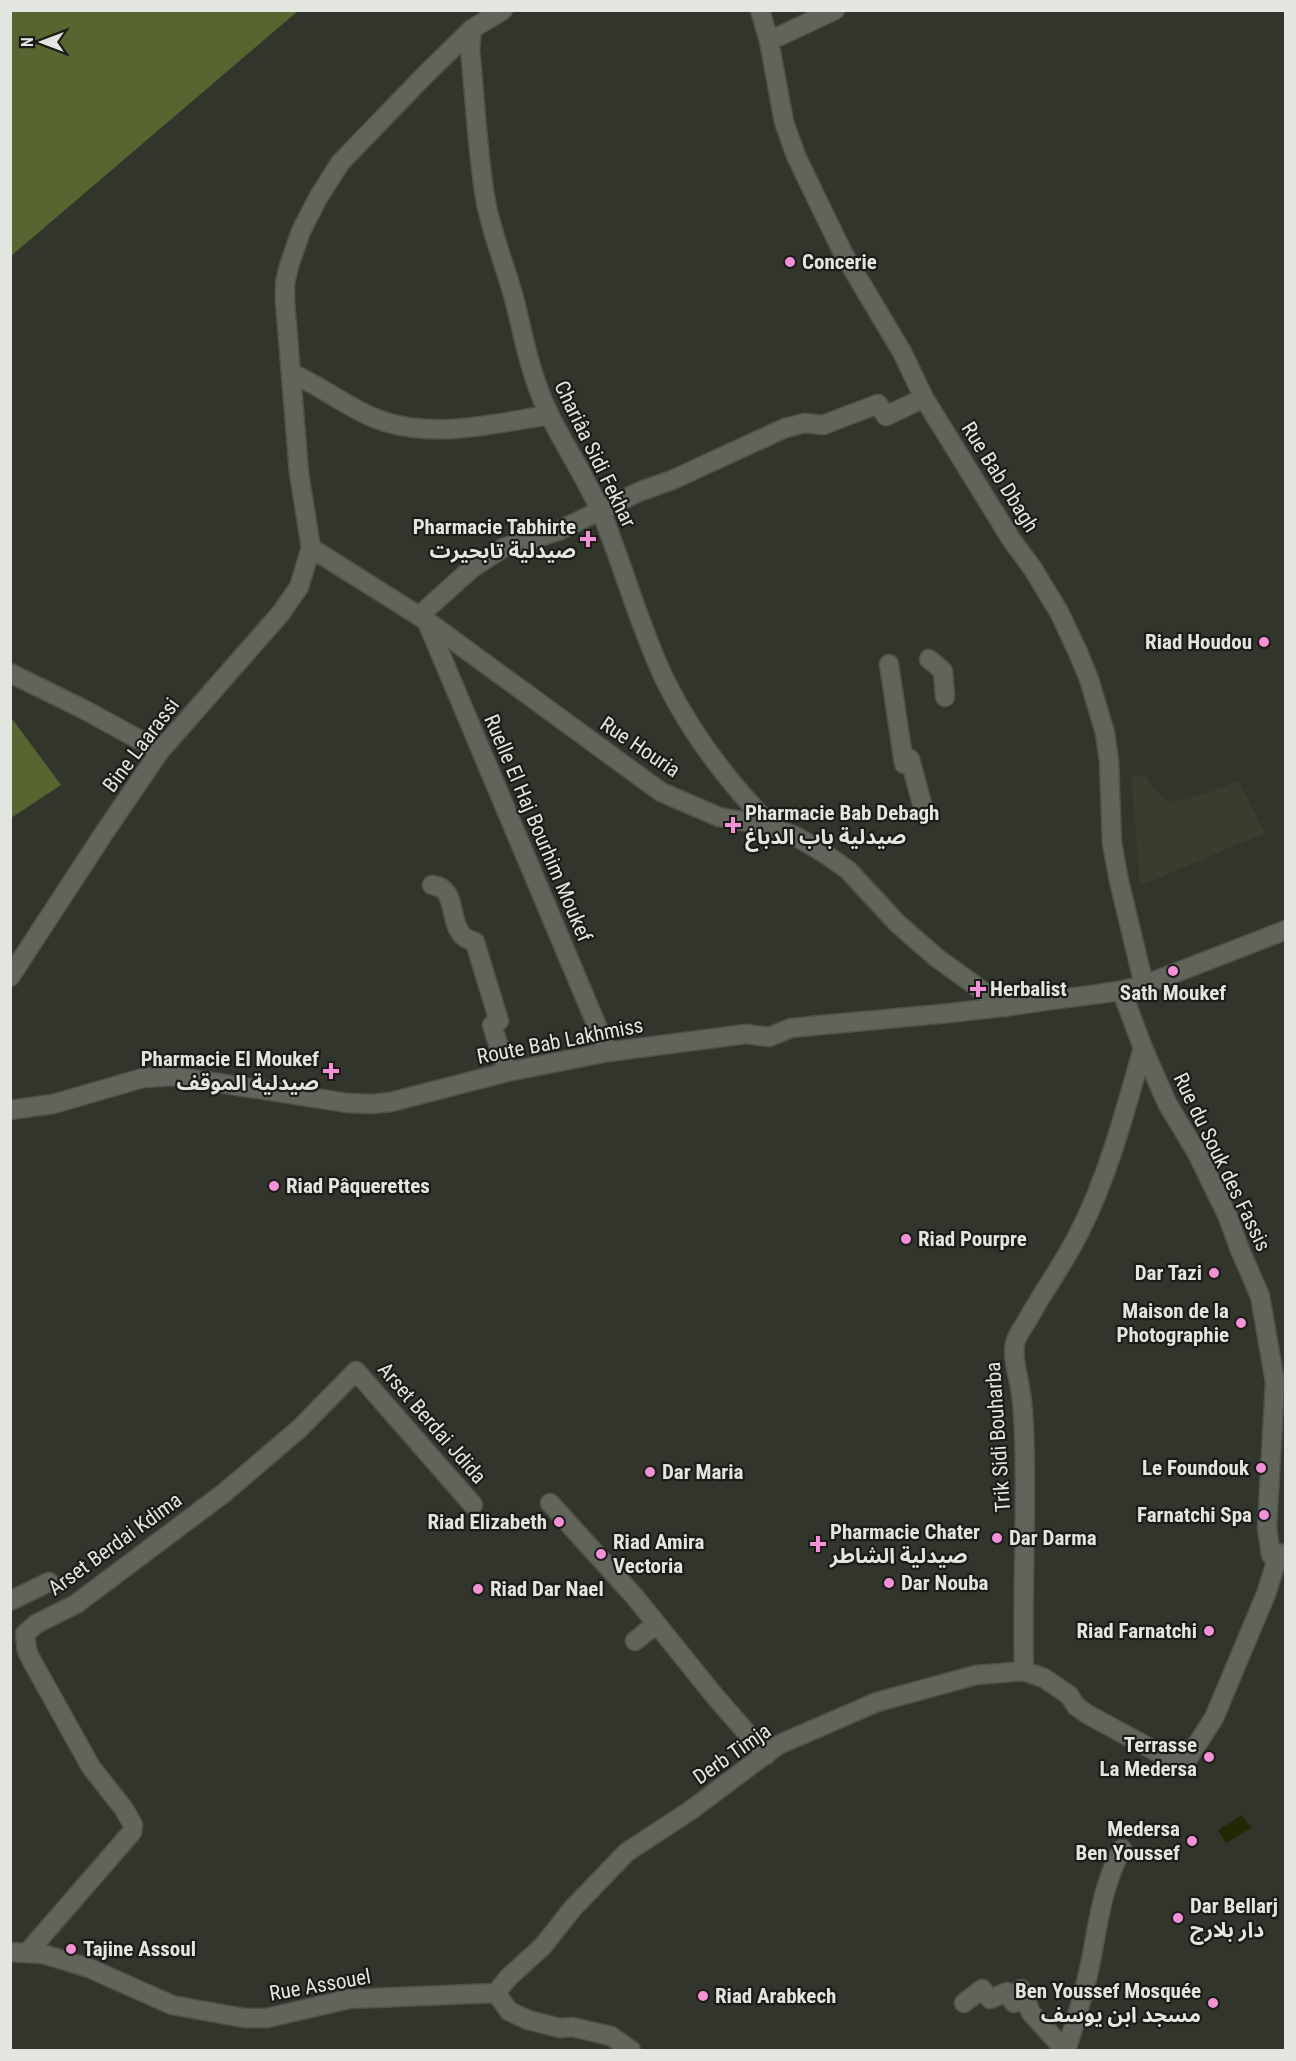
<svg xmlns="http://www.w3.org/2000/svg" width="1296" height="2061" font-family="'Roboto Condensed','Noto Sans Arabic',sans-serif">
<rect width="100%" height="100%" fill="#32352c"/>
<path fill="#383d2d" d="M1145,776L1153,789L1169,801L1190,799L1239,781L1265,833L1140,886L1131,777Z"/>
<path fill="#576631" d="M11,10H298V11L11,256Z
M10,716L61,785L11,818H10Z"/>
<path fill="#202901" d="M1242,1815L1251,1828L1226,1843L1218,1830Z"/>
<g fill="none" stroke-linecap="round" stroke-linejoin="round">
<defs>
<path id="street" d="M760,10L769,41L784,122L796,156L843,253L902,352L924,398L1011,539L1033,569L1059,612L1077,650L1089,679L1105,733L1109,761L1112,843L1119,881L1144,985
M472,29L470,49C475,98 477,148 485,197C491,233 506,267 515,302C522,330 527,358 537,385C553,432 585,472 604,519C625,572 640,628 665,680C691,733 729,783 771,826
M769,41L835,10
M291,373C319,385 344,405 372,417C428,441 491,424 549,415
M311,548L427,621L661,792L719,817L771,826L797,837L827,855L848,870L897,923L937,958L1005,1007
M419,616L471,569L503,548L558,531L641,491L672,480L785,428L805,423L823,425L878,404L886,416L924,398
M427,622L608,1052
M929,659L943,671L945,697
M889,664L904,764
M10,673L85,710L160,751
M910,759L922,804
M432,885C458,888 448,919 462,935C465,939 471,940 475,942L477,949L499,1021L492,1025L507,1072
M10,977L104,833L160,751L281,613L299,587L311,548L299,473L285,301V283L289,266L301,231L318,198L340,163L424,76L472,29L503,10
M10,1110L53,1104L143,1078L174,1076L347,1103L372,1104L391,1102L507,1072L608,1052L746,1034L769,1037L791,1028C880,1019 970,1013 1059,999C1088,995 1117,993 1144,985L1286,930
M550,1503L635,1597L713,1694L766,1755
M10,1601L49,1582
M635,1641L656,1624
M1024,1671C1022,1590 1027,1510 1024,1429C1023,1416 1023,1401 1020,1388C1018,1374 1012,1358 1015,1343C1017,1335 1024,1326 1028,1319C1044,1290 1064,1263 1079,1233C1109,1174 1125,1111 1143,1048
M10,1952L43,1954L89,1968L172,2005L244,2018H267L349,1999L496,1993L509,2011L528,2020L560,2028L572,2027L611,2036L631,2050
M27,1953L132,1832L133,1825L124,1809L91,1767L33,1663L27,1651L25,1634L36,1624L76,1604L224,1493L299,1429L356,1371L473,1505
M1021,1989L1031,2013L1065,2050
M496,1993L508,1978L543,1946L573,1908L627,1852L691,1810L778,1745L877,1702L976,1675L1024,1671L1044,1678L1069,1695L1076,1706L1087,1714L1183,1766L1214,1718L1266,1594L1279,1553L1271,1555L1267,1528L1275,1382L1260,1296L1240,1250L1228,1217L1197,1153L1167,1103L1143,1048L1122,992
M964,2003L982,1989L990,1999L1007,1992L1014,2003L1024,1997
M1066,2050C1075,2023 1084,1994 1090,1965C1098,1926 1102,1885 1122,1849"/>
</defs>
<use href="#street" stroke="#4e5149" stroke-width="21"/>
<use href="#street" stroke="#61645a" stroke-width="18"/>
</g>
<g fill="#f391d6" stroke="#1b1c18" stroke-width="2">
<circle cx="790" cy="262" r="6"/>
<path d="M585 530h6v6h6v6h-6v6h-6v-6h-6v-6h6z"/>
<circle cx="1264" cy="642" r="6"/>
<path d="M730 816h6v6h6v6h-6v6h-6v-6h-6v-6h6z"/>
<circle cx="1173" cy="971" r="6"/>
<path d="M975 980h6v6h6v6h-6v6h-6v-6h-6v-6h6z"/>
<path d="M328 1062h6v6h6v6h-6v6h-6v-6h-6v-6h6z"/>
<circle cx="274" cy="1186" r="6"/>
<circle cx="906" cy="1239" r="6"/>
<circle cx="1214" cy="1273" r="6"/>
<circle cx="1241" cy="1323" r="6"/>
<circle cx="1261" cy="1468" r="6"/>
<circle cx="650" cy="1472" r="6"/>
<circle cx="1264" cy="1515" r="6"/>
<circle cx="559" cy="1522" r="6"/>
<circle cx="997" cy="1538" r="6"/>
<path d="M815 1535h6v6h6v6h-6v6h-6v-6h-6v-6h6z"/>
<circle cx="601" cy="1554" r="6"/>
<circle cx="889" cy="1583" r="6"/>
<circle cx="478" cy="1589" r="6"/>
<circle cx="1209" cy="1631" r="6"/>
<circle cx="1209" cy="1757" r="6"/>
<circle cx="1192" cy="1841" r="6"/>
<circle cx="1178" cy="1918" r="6"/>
<circle cx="71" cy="1949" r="6"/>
<circle cx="703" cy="1996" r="6"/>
<circle cx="1213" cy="2003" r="6"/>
</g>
<g text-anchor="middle" stroke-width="4.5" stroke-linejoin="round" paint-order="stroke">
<g font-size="21" font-weight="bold" fill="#e3e5df" stroke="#1b1c18" text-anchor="start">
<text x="802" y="269">Concerie</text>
<text x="576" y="534" text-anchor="end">Pharmacie Tabhirte<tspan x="576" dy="24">صيدلية تابحيرت</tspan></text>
<text x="1252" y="649" text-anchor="end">Riad Houdou</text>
<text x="745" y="820">Pharmacie Bab Debagh<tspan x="745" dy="24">صيدلية باب الدباغ</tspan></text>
<text x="990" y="996">Herbalist</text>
<text x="1173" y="1000" text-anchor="middle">Sath Moukef</text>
<text x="319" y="1066" text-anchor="end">Pharmacie El Moukef<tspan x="319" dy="24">صيدلية الموقف</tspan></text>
<text x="286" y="1193">Riad Pâquerettes</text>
<text x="918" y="1246">Riad Pourpre</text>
<text x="1202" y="1280" text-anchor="end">Dar Tazi</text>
<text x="1229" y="1318" text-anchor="end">Maison de la<tspan x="1229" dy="24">Photographie</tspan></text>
<text x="1249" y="1475" text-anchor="end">Le Foundouk</text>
<text x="662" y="1479">Dar Maria</text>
<text x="1252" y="1522" text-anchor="end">Farnatchi Spa</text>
<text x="547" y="1529" text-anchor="end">Riad Elizabeth</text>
<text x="830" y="1539">Pharmacie Chater<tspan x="830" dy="24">صيدلية الشاطر</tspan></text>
<text x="1009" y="1545">Dar Darma</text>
<text x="613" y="1549">Riad Amira<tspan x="613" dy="24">Vectoria</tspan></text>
<text x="901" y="1590">Dar Nouba</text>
<text x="490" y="1596">Riad Dar Nael</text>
<text x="1197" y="1638" text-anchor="end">Riad Farnatchi</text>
<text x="1197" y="1752" text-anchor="end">Terrasse<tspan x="1197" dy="24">La Medersa</tspan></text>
<text x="1180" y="1836" text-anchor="end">Medersa<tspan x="1180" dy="24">Ben Youssef</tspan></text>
<text x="1190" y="1913">Dar Bellarj<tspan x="1190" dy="24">دار بلارج</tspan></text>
<text x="83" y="1956">Tajine Assoul</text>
<text x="1201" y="1998" text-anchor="end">Ben Youssef Mosquée<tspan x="1201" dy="24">مسجد ابن يوسف</tspan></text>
<text x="715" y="2003">Riad Arabkech</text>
</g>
<g font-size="21" fill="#e3e5df" stroke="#1b1c18">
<text transform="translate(595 454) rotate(64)" y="7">Chariâa Sidi Fekhar</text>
<text transform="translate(1000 477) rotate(58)" y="7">Rue Bab Dbagh</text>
<text transform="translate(141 745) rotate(-53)" y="7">Bine Laarassi</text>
<text transform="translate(640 747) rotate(34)" y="7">Rue Houria</text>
<text transform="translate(538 828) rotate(67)" y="7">Ruelle El Haj Bourhim Moukef</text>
<text transform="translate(560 1041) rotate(-11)" y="7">Route Bab Lakhmiss</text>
<text transform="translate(1222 1162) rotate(64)" y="7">Rue du Souk des Fassis</text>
<text transform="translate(432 1423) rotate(49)" y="7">Arset Berdai Jdida</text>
<text transform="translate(998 1437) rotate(-94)" y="7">Trik Sidi Bouharba</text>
<text transform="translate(115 1544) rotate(-36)" y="7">Arset Berdai Kdima</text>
<text transform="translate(732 1754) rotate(-35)" y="7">Derb Timja</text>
<text transform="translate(320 1985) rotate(-10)" y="7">Rue Assouel</text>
</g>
</g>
<rect width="1296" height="2061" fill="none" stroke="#e3e5df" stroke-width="24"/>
<g transform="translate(42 42) rotate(270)" stroke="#1b1c18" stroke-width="4.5" paint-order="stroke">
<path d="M0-4.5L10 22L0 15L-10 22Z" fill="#e3e5df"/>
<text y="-9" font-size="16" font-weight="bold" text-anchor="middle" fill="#e3e5df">N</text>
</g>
</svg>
